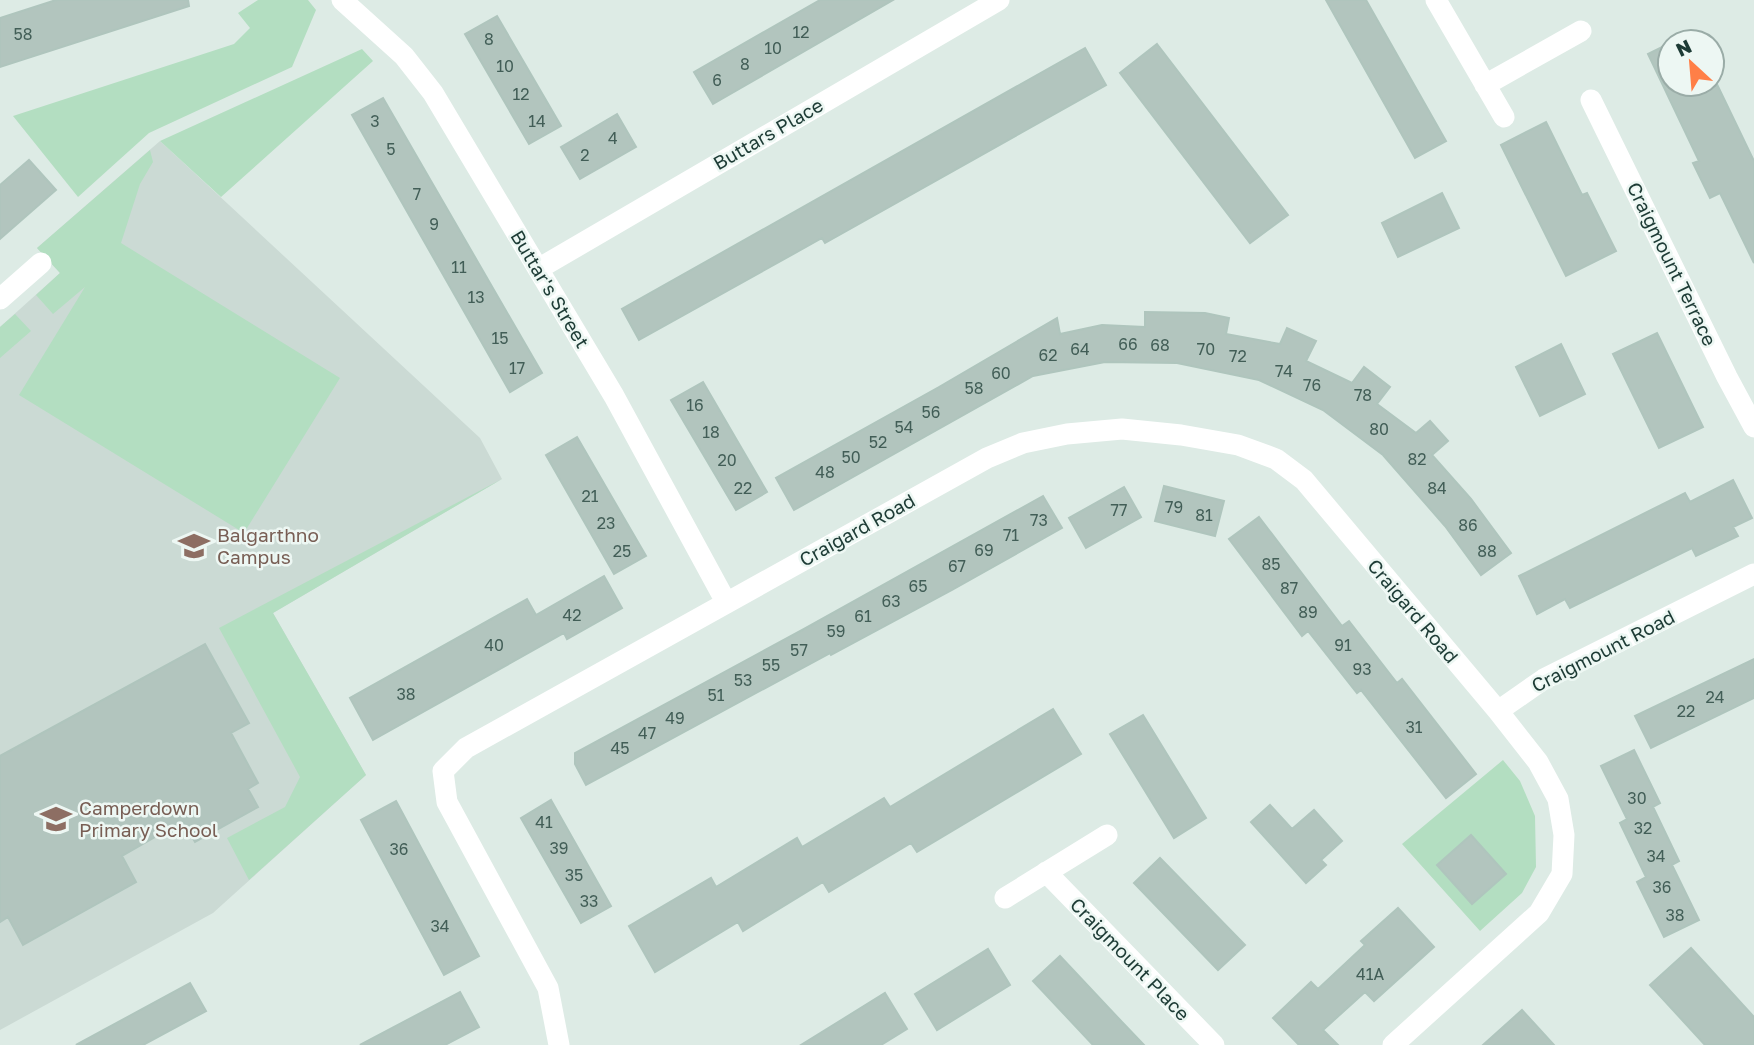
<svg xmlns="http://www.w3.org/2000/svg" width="1754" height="1045" font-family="'Golos Text',sans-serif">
<rect width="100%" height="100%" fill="#ddebe5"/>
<path fill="#cbdad4" d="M160,141L480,438L502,479L273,613L366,775L213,913L0,1030V327L60,273L37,248Z"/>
<path fill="#b3dec1" d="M258,0H308L316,10L292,67L149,133L78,197L13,116L234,44L250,28L238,13Z
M362,49L373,61L221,197L160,141Z
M150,150L153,162L140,184L121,243L340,378L244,533L19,395L85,287L53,314L36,295L60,273L37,248Z
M15,314L31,331L0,358V327Z
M502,479L273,613L366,775L249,880L227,838L285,807L300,777L219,628Z
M1503,760L1520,781L1535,816L1536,867L1522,893L1480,931L1402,844Z"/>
<path fill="#b2c5be" stroke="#afc5bd" stroke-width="2" d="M56,0H188L189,6L0,67V18Z
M820,0H893L713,104L694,72Z
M1326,0H1366L1446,141L1415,158Z
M497,16L561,126L529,144L465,34Z
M1670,43V84H1712V74L1754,161V263L1720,193L1710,198L1693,163L1699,161L1648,54Z
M1157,44L1288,215L1250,243L1120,73Z
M1085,48L1106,85L825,243L822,238L639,340L622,309Z
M383,98L542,373L510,392L352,115Z
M617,114L636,147L580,179L561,147Z
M1546,122L1582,195L1587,193L1616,251L1566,276L1501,145Z
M29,160L56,190L0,239V185Z
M1442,193L1459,228L1398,257L1382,223Z
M1145,312L1205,313L1229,318L1226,334L1280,344L1287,328L1316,341L1306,361L1352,383L1364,367L1390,387L1377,404L1416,433L1430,421L1448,441L1432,455L1471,499L1511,553L1481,575L1445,526L1383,455L1323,410L1259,380L1177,363L1105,362L1033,376L794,510L776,478L939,387L1057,318L1060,334L1102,325L1145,327Z
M1657,333L1703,427L1659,448L1613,354Z
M1561,344L1585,394L1540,416L1516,367Z
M703,382L767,492L736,510L671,400Z
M577,437L646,556L614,574L546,455Z
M1733,480L1752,518L1733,527L1738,536L1696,556L1692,548L1570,608L1565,599L1537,614L1519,576L1685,493L1690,502Z
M1164,486L1224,501L1215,536L1155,521Z
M1124,487L1141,517L1086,548L1069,518Z
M1043,496L1062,528L952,590L831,655L830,653L586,785L575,764V753L804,629Z
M1259,517L1342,626L1349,621L1397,683L1402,679L1476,774L1446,798L1361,690L1357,693L1308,631L1302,636L1229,539Z
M604,576L622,608L567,639L564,633L373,740L350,698L527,599L536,615Z
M205,644L249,723L231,733L258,783L248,789L258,807L195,842L183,821L122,856L136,882L23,945L8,917L0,922V756Z
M1754,659V698L1651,748L1635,716Z
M1053,709L1081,754L917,852L911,843L829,892L823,882L743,931L738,922L655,972L629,926L711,878L716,887L797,838L802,847L884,798L890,807Z
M1143,715L1206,818L1174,838L1110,734Z
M1634,750L1660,803L1653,807L1679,861L1672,865L1699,920L1664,937L1637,882L1646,877L1620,823L1627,819L1601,766Z
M551,800L611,906L581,923L521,818Z
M396,801L479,956L444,975L361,820Z
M1270,805L1292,829L1314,810L1342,841L1321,860L1326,865L1306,883L1251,822Z
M1471,835L1506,874L1472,904L1437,865Z
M1160,858L1245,945L1218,970L1134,883Z
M1398,908L1434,947L1374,1001L1365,992L1323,1030L1338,1045H1299L1273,1018L1311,982L1318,989L1365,945L1361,941Z
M1691,948L1754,1017V1045H1705L1650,985Z
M988,949L1010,985L937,1030L915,994Z
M1060,956L1122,1022L1144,1045H1093L1033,981Z
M190,983L206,1011L143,1045H76Z
M460,992L479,1027L445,1045H360Z
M885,993L907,1029L881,1045H801Z
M1522,1010L1554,1045H1483Z"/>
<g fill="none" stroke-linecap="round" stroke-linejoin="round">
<path stroke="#fff" stroke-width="21" d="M342,0L404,56L433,93L614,396L726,602
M1436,0L1504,117
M1485,85L1581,31
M1591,100L1727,377L1754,427
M538,269L999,0
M0,299L41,263
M1046,872L1214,1045
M1005,898L1107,835
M559,1045L548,988L447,802L443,771L466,748L987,458L1023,443L1067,434L1122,429L1181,435L1238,445L1276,459L1304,480L1498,711
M1393,1045L1539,913L1562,874L1564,835L1558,799L1538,762L1498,711L1544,679L1754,574"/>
</g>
<defs>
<symbol id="school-bare" viewBox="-9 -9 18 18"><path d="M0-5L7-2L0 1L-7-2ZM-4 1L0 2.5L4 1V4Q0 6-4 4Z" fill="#8d6e63" stroke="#edf7f3" stroke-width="2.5" paint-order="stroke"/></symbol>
</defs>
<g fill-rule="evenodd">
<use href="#school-bare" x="172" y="524" width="44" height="44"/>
<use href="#school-bare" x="34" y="797" width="44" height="44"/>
</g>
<g text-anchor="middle" stroke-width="5" stroke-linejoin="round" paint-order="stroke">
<g font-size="16" fill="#425e57">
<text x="801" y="38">12</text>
<text x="23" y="40">58</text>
<text x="489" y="45">8</text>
<text x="773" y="54">10</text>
<text x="745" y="70">8</text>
<text x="505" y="72">10</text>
<text x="717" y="86">6</text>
<text x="521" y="100">12</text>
<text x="375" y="127">3</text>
<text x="537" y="127">14</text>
<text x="613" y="144">4</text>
<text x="391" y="155">5</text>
<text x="585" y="161">2</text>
<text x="417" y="200">7</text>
<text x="434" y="230">9</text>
<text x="459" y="273">11</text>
<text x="476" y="303">13</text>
<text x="500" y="344">15</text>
<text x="1128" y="350">66</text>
<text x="1160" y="351">68</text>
<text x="1080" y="355">64</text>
<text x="1206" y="355">70</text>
<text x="1048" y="361">62</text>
<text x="1238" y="362">72</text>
<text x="517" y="374">17</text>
<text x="1284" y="377">74</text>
<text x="1001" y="379">60</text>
<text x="1312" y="391">76</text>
<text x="974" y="394">58</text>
<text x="1363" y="401">78</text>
<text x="695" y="411">16</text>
<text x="931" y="418">56</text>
<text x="904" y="433">54</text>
<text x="1379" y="435">80</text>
<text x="711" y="438">18</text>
<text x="878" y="448">52</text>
<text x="851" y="463">50</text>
<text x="1417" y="465">82</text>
<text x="727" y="466">20</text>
<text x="825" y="478">48</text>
<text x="743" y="494">22</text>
<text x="1437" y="494">84</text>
<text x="590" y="502">21</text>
<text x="1174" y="513">79</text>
<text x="1119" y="516">77</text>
<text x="1204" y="521">81</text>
<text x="1039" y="526">73</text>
<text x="606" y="529">23</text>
<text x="1468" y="531">86</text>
<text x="1011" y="541">71</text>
<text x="984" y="556">69</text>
<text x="622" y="557">25</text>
<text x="1487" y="557">88</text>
<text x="1271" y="570">85</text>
<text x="957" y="572">67</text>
<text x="918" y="592">65</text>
<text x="1289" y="594">87</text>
<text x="891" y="607">63</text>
<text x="1308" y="618">89</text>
<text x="572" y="621">42</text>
<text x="863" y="622">61</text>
<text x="836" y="637">59</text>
<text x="494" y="651">40</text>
<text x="1343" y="651">91</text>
<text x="799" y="656">57</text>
<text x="771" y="671">55</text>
<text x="1362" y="675">93</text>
<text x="743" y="686">53</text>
<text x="406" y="700">38</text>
<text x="716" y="701">51</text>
<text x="1715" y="703">24</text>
<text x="1686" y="717">22</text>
<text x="675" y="724">49</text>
<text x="1414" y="733">31</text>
<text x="647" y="739">47</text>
<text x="620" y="754">45</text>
<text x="1637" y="804">30</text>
<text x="544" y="828">41</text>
<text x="1643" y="834">32</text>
<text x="559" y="854">39</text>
<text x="399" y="855">36</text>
<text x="1656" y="862">34</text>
<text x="574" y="881">35</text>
<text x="1662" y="893">36</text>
<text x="589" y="907">33</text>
<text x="1675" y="921">38</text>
<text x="440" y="932">34</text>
<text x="1370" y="980">41A</text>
</g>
<g font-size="19" fill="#1d3b35" stroke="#edf7f3">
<text transform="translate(768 134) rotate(-30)" y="7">Buttars Place</text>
<text transform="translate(1672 264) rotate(64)" y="7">Craigmount Terrace</text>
<text transform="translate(550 289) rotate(59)" y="7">Buttar's Street</text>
<text transform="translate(857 530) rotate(-29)" y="7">Craigard Road</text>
<text transform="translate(1413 611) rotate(50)" y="7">Craigard Road</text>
<text transform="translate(1603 651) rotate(-27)" y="7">Craigmount Road</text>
<text transform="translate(1130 959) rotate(46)" y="7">Craigmount Place</text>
</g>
<g font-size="19" fill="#785e54" stroke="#edf7f3" text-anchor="start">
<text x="217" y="542">Balgarthno<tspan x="217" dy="22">Campus</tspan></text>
<text x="79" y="815">Camperdown<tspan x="79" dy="22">Primary School</tspan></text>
</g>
</g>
<g transform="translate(1691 63) rotate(334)"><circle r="33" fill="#edf7f3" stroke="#9aaca7" stroke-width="2"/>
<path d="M0-5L12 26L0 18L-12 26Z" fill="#ff7f47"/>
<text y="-10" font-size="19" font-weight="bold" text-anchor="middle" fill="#1d3b35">N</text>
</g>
</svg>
